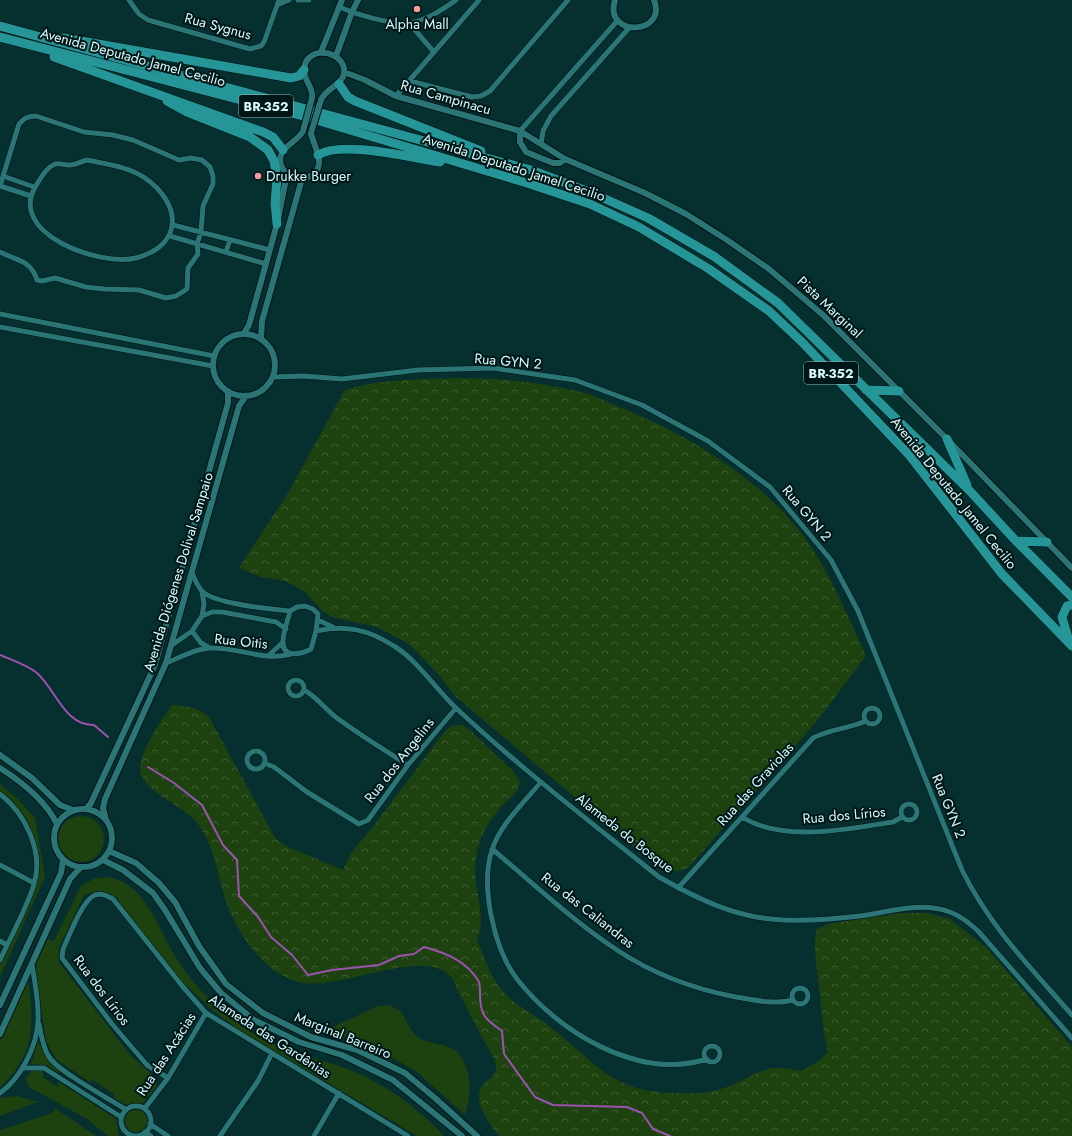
<svg xmlns="http://www.w3.org/2000/svg" width="1072" height="1136" font-family="Jost,sans-serif">
<defs>
<pattern id="forest-crowns" width="20" height="18" patternUnits="userSpaceOnUse"><rect width="20" height="18" fill="#1d420f"/><path d="M2 6a3 3 0 1 1 6 0M12 15a3 3 0 1 1 6 0" fill="none" stroke="#3d5e33"/></pattern>
</defs>
<rect width="100%" height="100%" fill="#062f30"/>
<path fill="#1d420f" d="M0,784L19,800L35,818L45,876L0,977V965L36,885L39,868L34,840L27,820L11,799L0,791Z
M58 839a23 23 0 1 1 46 0a23 23 0 1 1-46 0Z
M108,877C143,883 156,922 171,949C177,960 184,970 191,979C219,1014 259,1043 302,1055C322,1061 342,1066 362,1075C393,1090 421,1111 444,1136H417L236,1028L210,1008L177,977L116,897C106,890 95,889 84,896L59,947L58,961L130,1055L156,1078L157,1086L142,1104L134,1103L126,1105L114,1098V1094L91,1079V1083L56,1059L46,1041L36,971L37,962L48,939L54,941L81,886L93,879Z
M28,979C34,1025 36,1053 0,1088V1041Z
M389,1005C392,1007 397,1008 400,1011C407,1019 409,1031 419,1038C429,1044 441,1043 451,1048C473,1059 472,1095 465,1115L417,1072L374,1047L326,1030L378,1006Z
M38,1042L51,1064L60,1071L59,1073L46,1065L31,1064Z
M33,1070L43,1071V1077L58,1087L59,1082L116,1119L119,1136H108L87,1119L29,1087L26,1078Z
M17,1096L38,1102L0,1116V1098Z
M55,1108L96,1136H0V1130L52,1113Z
M125 1121a11 11 0 1 1 22 0a11 11 0 1 1-22 0Z"/>
<path fill="url(#forest-crowns)" d="M460,378C504,378 546,383 589,394C600,398 611,404 622,408C691,436 770,484 812,548C834,582 849,619 866,656L817,721L689,867C674,876 662,868 649,860L455,696L439,675L409,644L377,627L332,617L322,611L306,593L286,581L261,577L239,568L288,493L344,391C369,379 430,379 460,378Z
M172,705C187,706 197,707 209,717L275,838L284,845L343,870L351,853L372,828L442,735L451,726L462,725L470,730L514,772L520,782C515,798 510,797 500,808C488,822 478,840 476,858C471,885 488,914 477,940C484,956 490,976 501,989C512,1004 534,1014 549,1026C595,1061 611,1093 676,1093C687,1093 699,1094 709,1092C730,1089 746,1077 765,1070C776,1066 790,1069 801,1071L820,1060L828,1052L824,1033L815,951V939L817,929L828,924L901,913H927L950,919L986,947L1072,1047V1136H499C490,1124 472,1102 482,1086C486,1080 496,1078 496,1068C496,1060 491,1053 487,1046C476,1028 468,1009 458,991C456,987 455,982 452,978C425,943 335,995 295,981C265,972 240,937 229,909C217,879 218,854 199,825C186,806 140,791 140,769C140,751 162,719 172,705Z"/>
<g fill="none" stroke-linecap="round" stroke-linejoin="round">
<path stroke="#9c53b0" stroke-width="2" d="M0,655C12,660 27,665 37,673C56,690 65,726 94,725L108,737
M148,767L174,783L202,805L223,845L237,860L239,896L258,917L271,937L292,955L308,975L332,970L379,965L399,956L414,954L424,947C446,953 467,961 479,982C480,985 480,991 480,994C480,1015 485,1019 502,1031L504,1054L535,1097L553,1105L627,1107L642,1113L653,1129L670,1136"/>
<defs>
<path id="minor" d="M129,0L139,14L148,20L250,49L261,46L264,42L279,0
M298,0H309
M277,5L289,0
M339,7C358,15 388,24 409,23C426,21 443,9 456,0
M409,23L433,51
M410,81L472,97L481,96L490,91L568,0
M396,96L479,0
M520,131L618,20
M541,144L543,131L551,116L629,28
M87,160C106,164 130,167 145,178C182,204 184,245 136,258C100,267 4,233 37,184C42,176 46,168 55,164C59,163 66,165 70,165C76,165 82,161 87,160Z
M3,176L34,187
M0,186L19,124C24,118 28,116 36,116L84,132L113,135L133,140L179,160L191,158L202,160L210,167L213,176V184L203,206L201,232L197,244L198,254L188,268L187,289L176,296L166,298L139,290L104,289L86,287L55,278L42,281L37,280C31,260 17,261 0,252
M0,186L31,196
M173,225L270,250
M170,236L266,264
M226,252L230,240
M0,314L214,356
M0,327L213,366
M273,377L304,376L342,379L418,370L493,368L575,380L642,405L708,441L770,487L831,560L858,611L962,870C990,927 1031,968 1072,1015
M192,573C195,579 198,588 203,592C216,604 271,609 290,611
M202,592L204,604L202,616
M305,606L313,609L318,614L316,631L311,649C302,654 282,659 283,641C283,632 288,620 290,611L297,607Z
M318,620L333,627
M316,631C345,624 369,630 394,646C417,660 436,689 456,708C520,768 591,822 659,877C698,899 738,919 784,920C809,921 835,919 860,916C889,912 921,901 950,912C961,916 969,923 978,931L1072,1038
M172,645L192,631
M210,648L201,643L192,631L202,616L212,612H222L276,622L286,629
M268,656L282,643
M166,663C179,658 197,648 211,648C238,647 264,662 291,654
M288 688a8 8 0 1 1 16 0a8 8 0 1 1-16 0Z
M304,690C317,697 325,709 337,718C360,735 384,750 408,765
M864 716a8 8 0 1 1 16 0a8 8 0 1 1-16 0Z
M247 760a9 9 0 1 1 18 0a9 9 0 1 1-18 0Z
M264,763L274,767L307,792L359,824L368,820L408,765L456,708
M541,782C525,801 499,826 492,850C480,886 494,949 517,979C558,1032 639,1081 707,1059
M0,794C25,813 44,852 34,884C27,908 11,936 0,960
M901 812a8 8 0 1 1 16 0a8 8 0 1 1-16 0Z
M742,817C783,843 848,829 893,822L902,817
M492,849C533,883 573,921 617,950C653,974 694,989 736,997C754,1000 775,1005 793,1000
M0,865L34,883
M678,888L813,738C830,729 848,729 866,721
M0,941L7,945
M792 996a8 8 0 1 1 16 0a8 8 0 1 1-16 0Z
M39,1024C41,1035 43,1048 49,1057C59,1072 108,1098 125,1109
M704 1054a8 8 0 1 1 16 0a8 8 0 1 1-16 0Z
M23,1068H44L121,1117
M168,1078L147,1065L112,1024L62,958L63,949C69,937 82,900 95,895C102,893 107,896 113,899L183,987L206,1013L408,1136
M0,1093C21,1078 37,1046 38,1021C39,1002 35,983 32,965
M121 1121a15 15 0 1 1 30 0a15 15 0 1 1-30 0Z
M145,1108L168,1078L206,1013
M150,1124L168,1136
M145,1132L151,1136
M220,1136L258,1081L272,1053
M314,1136L339,1093"/>
<path id="tertiary" d="M615,0C603,38 668,35 654,0
M321,52L342,0
M336,56L352,12L358,0
M344,72L365,80L396,96L520,131L565,159L645,193L686,214L727,240L769,269L823,315L947,439L1072,568
M312,98C314,87 303,80 304,69C306,48 335,48 343,65C350,83 326,87 321,100
M303,131C298,141 283,146 281,155C274,181 321,188 319,160C318,152 313,142 311,133
M520,131V142L526,152L553,163H560L565,159
M244,333L249,325L277,224L287,174
M213 365a31 31 0 1 1 62 0a31 31 0 1 1-62 0Z
M261,338L262,321L302,179
M0,755L32,778L60,805L73,810
M0,768C22,782 45,800 57,824
M54 838a29 29 0 1 1 58 0a29 29 0 1 1-58 0Z
M86,809L91,803L155,665L228,403V391
M106,820L103,808L105,799L166,663L239,406L246,396
M109,851L136,863L159,883L175,902L199,946L226,984L263,1013L311,1037L357,1050L405,1073L435,1098L477,1136
M103,860L123,870L153,893L165,910L200,968L221,993L254,1020L299,1042L342,1055L393,1080L462,1136
M0,1005L61,873L63,860
M0,1034L70,879L80,868"/>
<path id="trunk" d="M0,26L531,170L592,193L648,218L715,257L778,303L968,489L1016,541L1072,597
M0,37L303,116L527,183L590,204L639,227L709,269L769,311L802,342L910,456L1002,574L1072,646
M64,38L291,78L299,76L304,70
M54,57L263,132L273,137L283,150
M339,84L348,97L355,101L481,151
M167,101L187,112L250,137L268,150L274,161L277,178L275,203L277,224
M318,155C341,140 412,158 440,162
M866,390L899,391
M947,439L967,485
M1016,541L1047,542
M1069,641L1062,617L1067,606L1072,605"/>
</defs>
<use href="#minor" stroke="#011516" stroke-width="6"/>
<use href="#tertiary" stroke="#011516" stroke-width="8"/>
<use href="#trunk" stroke="#011516" stroke-width="10"/>
<use href="#minor" stroke="#2c7577" stroke-width="5"/>
<use href="#tertiary" stroke="#2c7577" stroke-width="6"/>
<use href="#trunk" stroke="#269598" stroke-width="9"/>
<defs>
<path id="tertiary-bridge" d="M303,131L312,98
M311,133L321,100"/>
</defs>
<use href="#tertiary-bridge" stroke="#011516" stroke-width="8" stroke-linecap="butt"/>
<use href="#tertiary-bridge" stroke="#2c7577" stroke-width="6"/>
</g>
<g fill="#f59b9d" stroke="#001617" stroke-width="1.5">
<circle cx="417" cy="9" r="4"/>
<circle cx="258" cy="176" r="4"/>
</g>
<g text-anchor="middle" stroke-width="4" stroke-linejoin="round" paint-order="stroke">
<g fill="#001617" stroke="#97b6b7" stroke-width="1">
<rect x="239" y="95" width="54" height="22" rx="3"/>
<rect x="804" y="362" width="54" height="22" rx="3"/>
</g>
<g font-size="13" font-weight="bold" fill="#d8fafb">
<text x="266" y="111">BR-352</text>
<text x="831" y="378">BR-352</text>
</g>
<g font-size="14" fill="#d8fafb" stroke="#001617">
<text x="417" y="29">Alpha Mall</text>
<text x="266" y="181" text-anchor="start">Drukke Burger</text>
</g>
<g font-size="14" fill="#d8fafb" stroke="#001617">
<text transform="translate(218 26) rotate(15)" y="5">Rua Sygnus</text>
<text transform="translate(133 57) rotate(15)" y="5">Avenida Deputado Jamel Cecilio</text>
<text transform="translate(446 97) rotate(16)" y="5">Rua Campinacu</text>
<text transform="translate(514 167) rotate(18)" y="5">Avenida Deputado Jamel Cecilio</text>
<text transform="translate(830 307) rotate(43)" y="5">Pista Marginal</text>
<text transform="translate(508 361) rotate(5)" y="5">Rua GYN 2</text>
<text transform="translate(954 493) rotate(51)" y="5">Avenida Deputado Jamel Cecilio</text>
<text transform="translate(807 513) rotate(50)" y="5">Rua GYN 2</text>
<text transform="translate(178 572) rotate(-73)" y="5">Avenida Diógenes Dolival Sampaio</text>
<text transform="translate(241 641) rotate(6)" y="5">Rua Oitis</text>
<text transform="translate(399 760) rotate(-52)" y="5">Rua dos Angelins</text>
<text transform="translate(755 784) rotate(-48)" y="5">Rua das Graviolas</text>
<text transform="translate(949 806) rotate(68)" y="5">Rua GYN 2</text>
<text transform="translate(844 815) rotate(-5)" y="5">Rua dos Lírios</text>
<text transform="translate(625 833) rotate(38)" y="5">Alameda do Bosque</text>
<text transform="translate(588 910) rotate(38)" y="5">Rua das Caliandras</text>
<text transform="translate(102 990) rotate(53)" y="5">Rua dos Lírios</text>
<text transform="translate(343 1035) rotate(22)" y="5">Marginal Barreiro</text>
<text transform="translate(270 1036) rotate(33)" y="5">Alameda das Gardênias</text>
<text transform="translate(166 1054) rotate(-57)" y="5">Rua das Acácias</text>
</g>
</g>
</svg>
